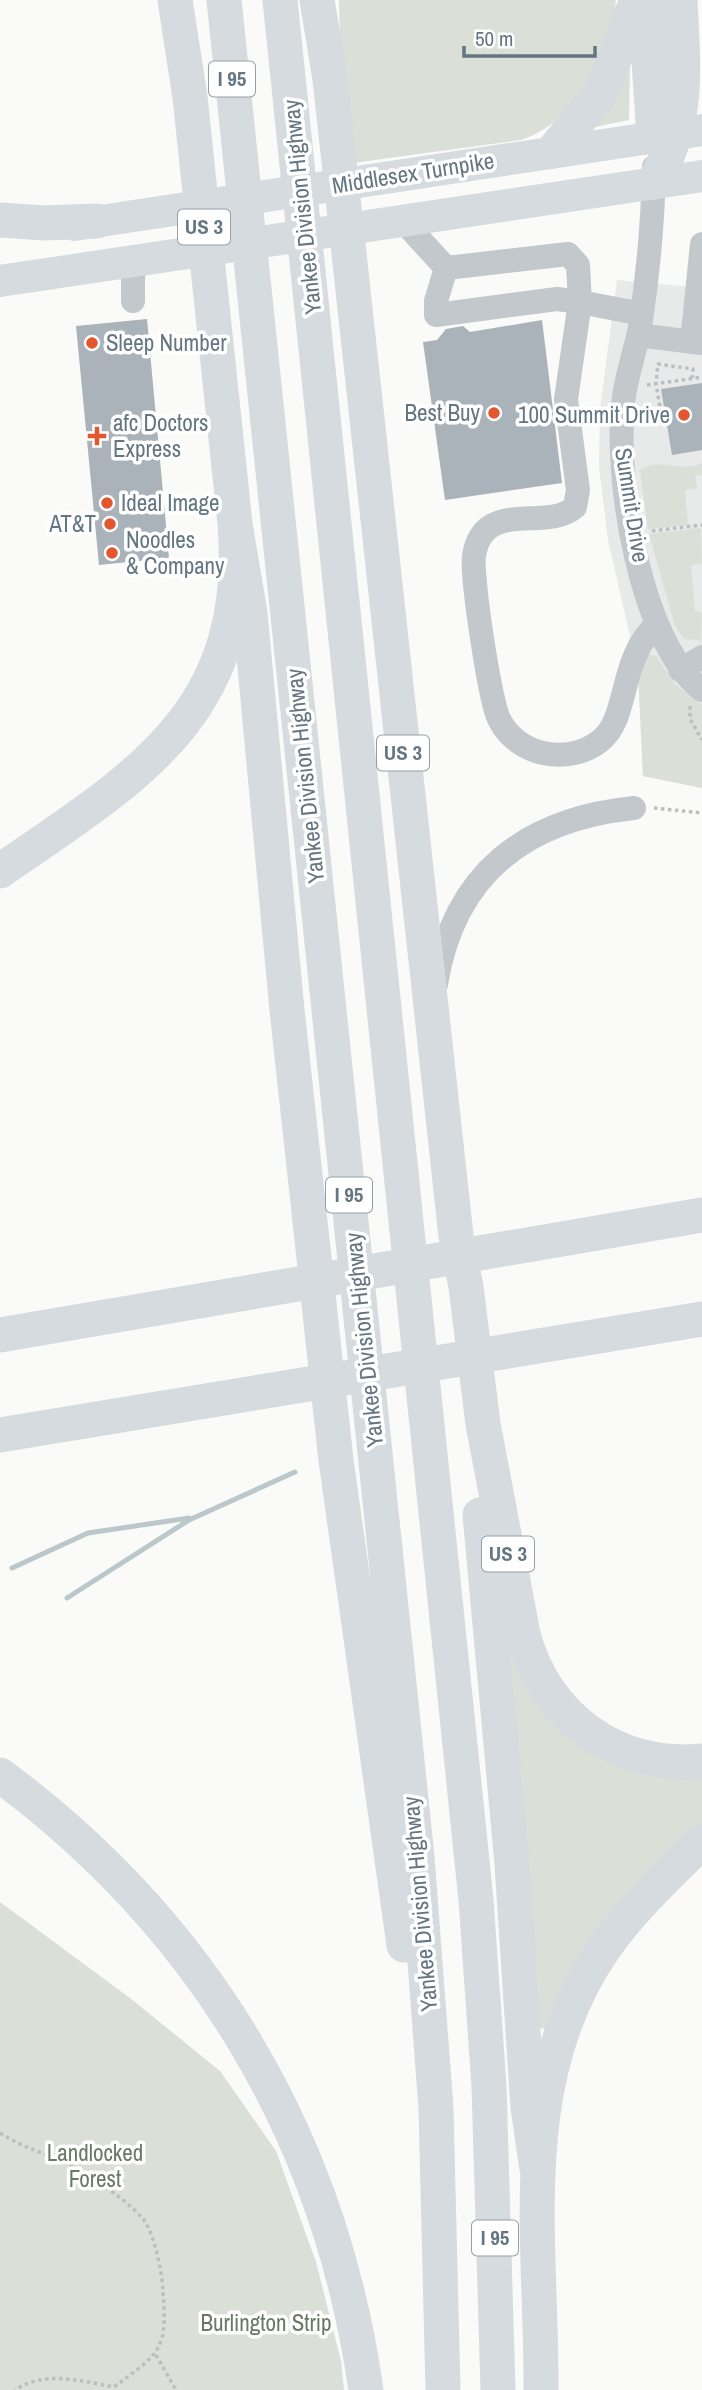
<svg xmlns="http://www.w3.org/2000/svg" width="702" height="2390" font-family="'Archivo Narrow',sans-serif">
<rect width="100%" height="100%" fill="#fafaf8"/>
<path fill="#e8e9e9" d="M617,280L702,288V788L643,776L638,671L608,540L599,467L600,409Z"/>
<path fill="#dadfd7" d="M339,0H616C610,57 578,121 521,140L353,163L340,39Z
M630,63L629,120L595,127Z
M702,463V475L695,476L697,488L685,490L688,525L648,529L640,470C660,456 681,474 702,463Z
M701,528L702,564L691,565L695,611L702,613L701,644L699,640L684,639L675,626L649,534Z
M646,654L656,656L675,684L702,705V788L643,776L638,671Z
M502,1594L538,1695L702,1772V1824L545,2029L539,2028Z
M0,1902L130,1998L220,2071L276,2151L316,2262L341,2361L344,2390H0Z"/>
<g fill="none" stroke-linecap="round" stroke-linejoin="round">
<path stroke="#bbc7cb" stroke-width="5" d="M12,1568L88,1533L189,1518
M67,1598L189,1520L295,1472"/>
</g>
<path fill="#aab3b9" d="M147,319L169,558L99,565L76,326Z
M542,320L562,483L445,500L423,342L437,340L446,329L463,326L470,332Z
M702,383V450L672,455L661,389Z"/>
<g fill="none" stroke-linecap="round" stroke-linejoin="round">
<path stroke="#bbbfc2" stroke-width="3.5" stroke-dasharray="3.5 3.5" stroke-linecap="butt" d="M647,385L702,377
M661,413L656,384L658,364L693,369L692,378
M652,531L702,525
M690,706V719L702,740
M654,808L702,813
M0,2133C25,2149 43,2152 67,2164C87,2173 138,2207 147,2225C156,2243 162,2272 163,2292C168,2352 159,2353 114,2387C81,2381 45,2370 15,2390
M156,2355L176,2390"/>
<path stroke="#c3c8cc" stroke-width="24" d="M654,167C653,220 648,275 640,327C635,353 625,379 623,405C615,480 640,642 702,690
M403,221L446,268L568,254L578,265L580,302L557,299L436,315V301L446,268
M133,301V276L137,260
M642,314L580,302L566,399L578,490L575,507C552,528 505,508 484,532C479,538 475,548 474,556C471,575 490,702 499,719C517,756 568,766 600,741C630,718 618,659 657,624
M638,335L702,343
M692,342L702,244
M680,670L702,657
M436,984C454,873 526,819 634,808"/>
<path stroke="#d6dbdf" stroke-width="32" d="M74,225L702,130
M0,281L702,176"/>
<path stroke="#d6dbdf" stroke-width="35" d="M224,0L417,1857L436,2108L443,2390
M280,0L476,1900L489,2086L498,2390
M317,0L330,79L456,1236L466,1287L483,1424L523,1634C544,1716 617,1770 702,1761
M645,0L654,137
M553,151L601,93L637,0
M654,182C690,122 683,68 680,0
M0,220L44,223L97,221
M235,524L250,613L287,1010L336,1460L404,1945
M0,871C138,776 250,713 235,524L190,97L175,0
M0,1335L702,1215
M0,1435L702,1319
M480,1515L512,1864L528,2107L537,2169
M0,1775C205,1927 330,2137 366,2390
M541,2390C542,2239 512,2079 605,1947C632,1908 669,1875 702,1841"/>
</g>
<g fill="#e4572e" stroke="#fff" stroke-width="2.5">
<circle cx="92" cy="343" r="7"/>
<circle cx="494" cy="413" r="7"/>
<circle cx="684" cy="415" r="7"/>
<path d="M93.5 425.5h7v7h7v7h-7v7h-7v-7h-7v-7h7z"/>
<circle cx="107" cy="503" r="7"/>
<circle cx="110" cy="524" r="7"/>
<circle cx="112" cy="553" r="7"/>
</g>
<g text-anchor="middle" stroke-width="7" stroke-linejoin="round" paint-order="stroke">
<g fill="#fff" stroke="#939fa8" stroke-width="2">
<rect x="209" y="61.5" width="46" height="35" rx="5"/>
<rect x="178" y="209.5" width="52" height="35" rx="5"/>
<rect x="377" y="735.5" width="52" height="35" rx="5"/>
<rect x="326" y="1177.5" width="46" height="35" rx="5"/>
<rect x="482" y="1536.5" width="52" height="35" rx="5"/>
<rect x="472" y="2220.5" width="46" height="35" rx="5"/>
</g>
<g font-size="21" font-weight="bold" fill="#657683">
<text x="232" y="86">I 95</text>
<text x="204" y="234">US 3</text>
<text x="403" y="760">US 3</text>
<text x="349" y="1202">I 95</text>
<text x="508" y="1561">US 3</text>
<text x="495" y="2245">I 95</text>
</g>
<g font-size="23" fill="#657683" stroke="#fff">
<text transform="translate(413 173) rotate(-9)" y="8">Middlesex Turnpike</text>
<text transform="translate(302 207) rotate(-96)" y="8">Yankee Division Highway</text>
<text transform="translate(632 505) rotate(81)" y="8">Summit Drive</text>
<text transform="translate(305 776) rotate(-96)" y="8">Yankee Division Highway</text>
<text transform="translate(364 1340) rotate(-96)" y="8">Yankee Division Highway</text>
<text transform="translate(420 1904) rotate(-95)" y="8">Yankee Division Highway</text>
</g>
<g font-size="23" fill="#657683" stroke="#fff" text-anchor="start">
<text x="106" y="351">Sleep Number</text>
<text x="480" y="421" text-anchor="end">Best Buy</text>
<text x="670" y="423" text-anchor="end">100 Summit Drive</text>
<text x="113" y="431">afc Doctors<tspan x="113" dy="26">Express</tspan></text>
<text x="121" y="511">Ideal Image</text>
<text x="96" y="532" text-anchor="end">AT&amp;T</text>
<text x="126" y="548">Noodles<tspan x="126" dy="26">&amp; Company</tspan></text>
</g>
<g font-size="23" fill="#687a64" stroke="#fff">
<text x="95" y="2161">Landlocked<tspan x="95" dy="26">Forest</tspan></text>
<text x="266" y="2331">Burlington Strip</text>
</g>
</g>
<path d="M464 46v10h131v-10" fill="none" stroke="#657683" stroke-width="3.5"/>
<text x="475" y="46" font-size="21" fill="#657683" stroke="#ffffff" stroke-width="5" paint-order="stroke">50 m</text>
</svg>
